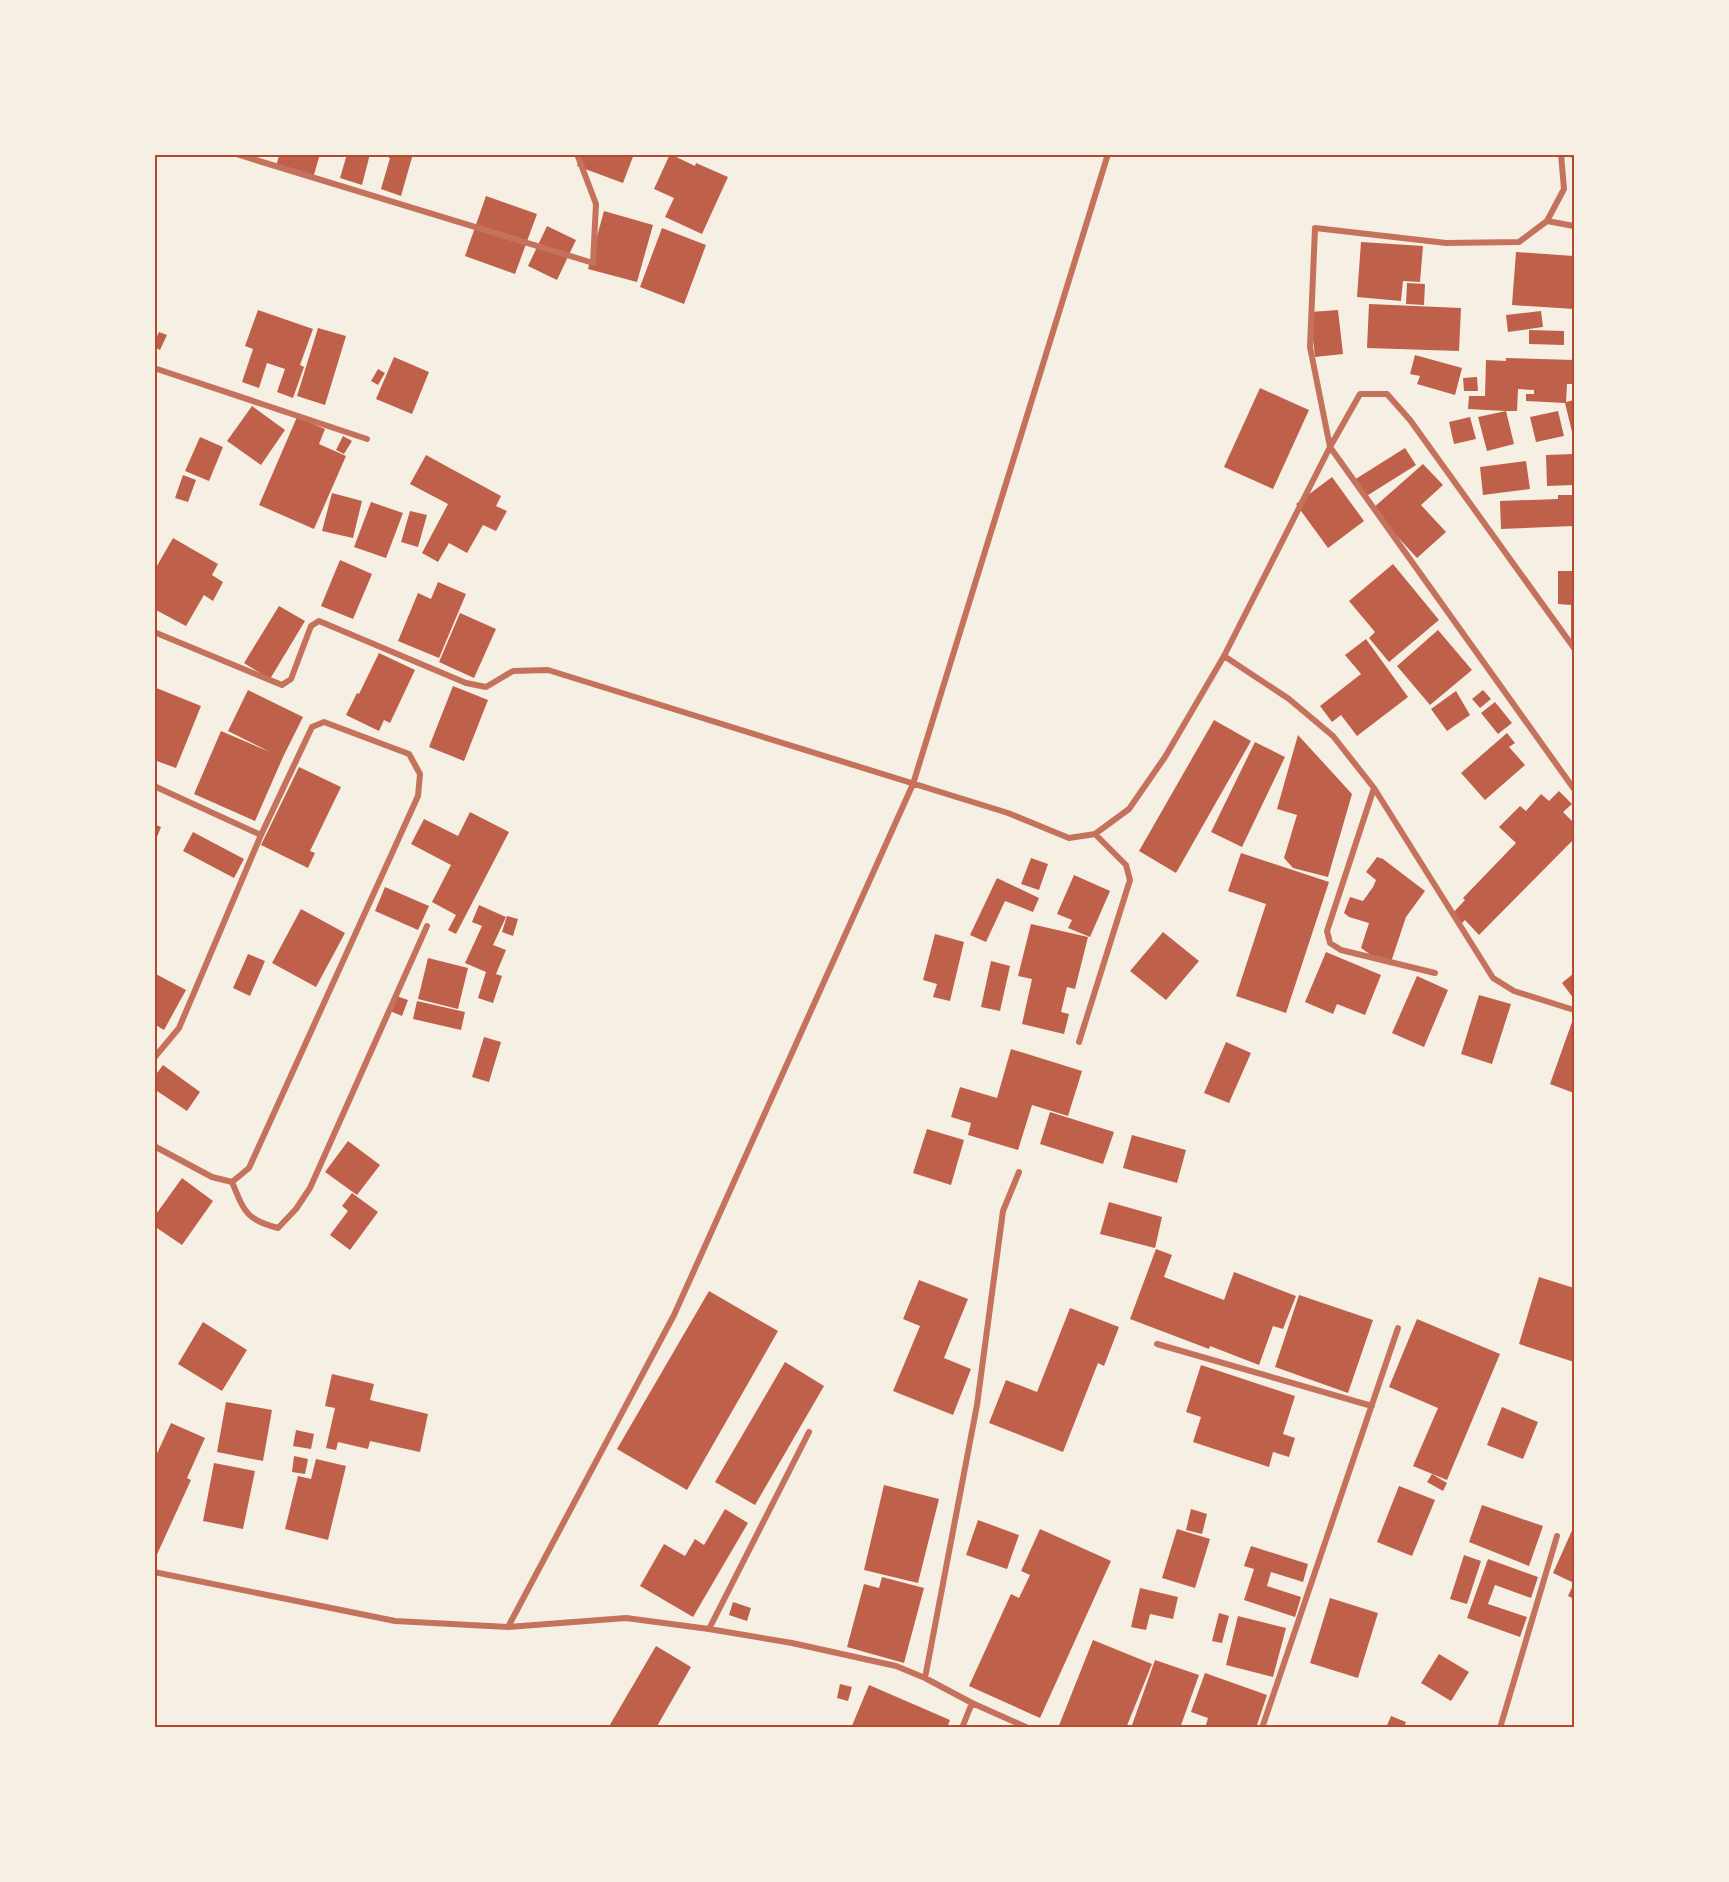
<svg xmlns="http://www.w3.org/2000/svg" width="1729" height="1882" font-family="Quicksand,sans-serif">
<rect width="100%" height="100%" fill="#f6efe4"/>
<path fill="#bf614a" d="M275,154H320L313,178L276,166L279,156Z
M347,154H370L362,185L340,178Z
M380,154H413L401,196L381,189L390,158Z
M581,154H634L623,183L577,166Z
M670,154L695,166L696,163L728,177L702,234L665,217L674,198L654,189Z
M486,196L537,214L515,274L465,256Z
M604,211L653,225L637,282L588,269Z
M547,226L576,240L557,280L528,266Z
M662,228L706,245L684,304L640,287Z
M1361,242L1423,246L1420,282L1403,281L1401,301L1357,297Z
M1516,252L1574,256V309L1512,305Z
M1407,283L1425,284L1424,305L1406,304Z
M1369,304L1461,308L1459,351L1367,348Z
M258,310L313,329L300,365L304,367L293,398L277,392L285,369L267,363L259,388L242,382L253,349L245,346Z
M1338,310L1343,354L1315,357L1310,312Z
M1541,311L1543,327L1508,332L1506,315Z
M318,328L346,336L325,405L297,396Z
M1529,330L1564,331V345L1529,344Z
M159,332L167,335L160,350L154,347V342Z
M1415,355L1462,368L1455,395L1417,384L1420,376L1410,374Z
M394,357L429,372L412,414L376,399Z
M1506,358L1574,360V384H1567L1566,402L1574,400V440L1565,403L1526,401V394H1534V390L1518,389L1517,411H1506L1514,444L1487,451L1478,417L1506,411L1468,409L1469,396H1485L1486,360L1506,361Z
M378,369L385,373L378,385L371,381Z
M1477,377L1478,391H1464L1463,378Z
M1260,388L1309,410L1273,489L1224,467Z
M252,406L285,430L261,465L227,441Z
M1558,411L1564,436L1536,442L1530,417Z
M297,417L325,429L319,444L346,456L314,529L259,505Z
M1470,417L1476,439L1454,444L1449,422Z
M343,436L352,441L344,454L336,450Z
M200,437L223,447L209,481L185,471Z
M1405,448L1416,465L1365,497L1354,480Z
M1574,454V485L1547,486L1546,455Z
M426,455L501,496L496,506L507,511L496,531L483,525L467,553L449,543L438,562L422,553L448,504L410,484Z
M1526,461L1530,489L1483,495L1480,467Z
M1423,464L1443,485L1421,505L1446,532L1417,558L1372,509Z
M183,475L196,480L188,502L175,498Z
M1332,477L1364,521L1328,548L1296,504Z
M332,493L362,501L353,538L322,531Z
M1558,495H1574V526L1501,529L1500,501L1558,499Z
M371,502L403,513L386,558L354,547Z
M410,511L427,515L418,547L401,542Z
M173,538L218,564L212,575L223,582L213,601L204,595L186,626L154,609V571Z
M340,560L372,574L353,619L321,606Z
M1393,564L1439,620L1389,662L1369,638L1375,632L1349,601Z
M1558,571H1573L1574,642H1571V605L1558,604Z
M438,582L466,594L439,658L398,641L418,593L431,599Z
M279,606L305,621L270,679L244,663Z
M460,613L496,629L474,678L439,662Z
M1438,630L1472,670L1430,705L1397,666Z
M1366,639L1408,697L1357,736L1341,715L1332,722L1320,706L1361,674L1345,655Z
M379,653L415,670L390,723L384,720L379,731L346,715L357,693L359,694Z
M453,686L488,700L464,761L429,747Z
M154,687L201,706L176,768L154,760Z
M248,690L303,717L283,757L255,821L194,794L221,731L270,752L228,731Z
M1483,690L1491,699L1480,708L1472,699Z
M1456,691L1470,715L1447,731L1431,709Z
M1495,702L1512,723L1498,734L1481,713Z
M1214,720L1251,741L1176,873L1139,851Z
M1507,733L1515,743L1509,747L1525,765L1485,800L1461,773Z
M1298,735L1352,794L1328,877L1293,868L1284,858L1297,815L1277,809Z
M1255,742L1285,757L1242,847L1211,832Z
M299,767L341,787L310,851L315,853L308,868L261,845Z
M1559,791L1572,804L1563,812L1574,823V839L1479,935L1465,920L1462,923L1452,914L1465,900L1463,898L1516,843L1499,827L1520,806L1526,811L1541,794L1549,801Z
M470,812L509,832L456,934L448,930L456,915L432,902L451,865L411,844L424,819L458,836Z
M154,824L161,827L155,842H154Z
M193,832L244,859L234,878L183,851Z
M1241,853L1329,882L1286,1013L1236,996L1266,904L1228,891Z
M1377,857L1383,859L1425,891L1406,917L1391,962L1371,955L1361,948L1369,923L1349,917L1344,913L1350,897L1363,901L1373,887L1376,880L1366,872Z
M1031,858L1048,864L1039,890L1021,884Z
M1074,875L1110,891L1090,937L1068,928L1072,920L1057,914Z
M997,878L1039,898L1033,912L1005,901L986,942L970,935Z
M385,887L429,906L418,930L375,911Z
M479,905L506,917L493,945L506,950L496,974L502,976L493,1003L478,998L486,972L465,963L482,926L472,922Z
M301,909L345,933L316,987L272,963Z
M507,916L518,919L513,936L502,932Z
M1031,924L1088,937L1075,989L1067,987L1061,1012L1069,1014L1064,1034L1022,1024L1032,979L1018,976Z
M1163,932L1199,961L1166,1000L1130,971Z
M935,934L964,942L950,1001L933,997L937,984L923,980Z
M1326,952L1381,975L1365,1015L1337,1004L1333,1014L1305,1002Z
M248,954L265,961L250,996L233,988Z
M428,958L468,968L458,1009L418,999Z
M991,961L1010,966L1000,1011L981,1007Z
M154,973L186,990L164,1030L154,1024Z
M1574,973V999L1562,983Z
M1417,976L1448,990L1424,1047L1392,1033Z
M1479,995L1511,1004L1492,1064L1461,1054Z
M396,996L408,1000L402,1016L390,1011Z
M417,1001L465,1012L461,1030L413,1019Z
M1572,1022L1574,1023V1093L1550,1084Z
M484,1037L501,1042L489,1082L472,1077Z
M1226,1042L1251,1053L1229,1103L1204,1093Z
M1011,1049L1082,1071L1068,1116L1032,1105L1018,1150L968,1135L971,1123L951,1117L960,1087L997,1098Z
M163,1065L200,1092L187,1111L154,1089V1077Z
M1050,1112L1114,1132L1103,1164L1040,1144Z
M927,1129L964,1140L951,1185L913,1173Z
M1132,1135L1186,1150L1177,1183L1123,1168Z
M348,1141L380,1165L357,1195L325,1172Z
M182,1178L213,1201L182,1245L154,1226V1217Z
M352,1193L378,1212L350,1250L330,1235L348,1211L342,1206Z
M1109,1202L1162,1217L1155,1248L1100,1234Z
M1156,1249L1172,1255L1164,1277L1224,1300L1234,1272L1296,1296L1283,1329L1273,1326L1259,1365L1210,1346L1209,1349L1130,1319Z
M1539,1277L1574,1288V1362L1519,1344Z
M919,1280L968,1299L944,1358L971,1369L953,1415L893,1391L920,1326L903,1319Z
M709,1291L778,1331L687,1490L617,1449Z
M1299,1295L1373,1320L1348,1393L1275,1367Z
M1070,1308L1119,1327L1104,1366L1098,1363L1063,1452L989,1423L1006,1380L1037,1392Z
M1417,1319L1500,1354L1447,1480L1413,1466L1438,1408L1389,1387Z
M203,1322L247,1350L222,1391L178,1364Z
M785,1362L824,1386L755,1505L715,1482Z
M1201,1365L1295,1396L1283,1434L1295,1438L1289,1457L1273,1452L1269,1467L1193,1442L1201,1417L1186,1412Z
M332,1374L374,1384L370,1400L428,1414L420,1452L370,1441L368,1449L338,1442L336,1450L326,1448L335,1408L325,1406Z
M226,1402L272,1410L263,1461L217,1452Z
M1502,1407L1538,1422L1523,1459L1487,1445Z
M171,1423L205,1438L187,1478L191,1480L154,1561V1460Z
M296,1430L314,1434L311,1449L293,1446Z
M294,1456L308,1459L305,1474L292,1472Z
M316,1459L346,1466L328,1540L285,1529L298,1476L311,1479Z
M214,1463L255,1471L243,1529L203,1521Z
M1432,1474L1447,1483L1443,1491L1427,1482Z
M884,1485L939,1499L918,1583L864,1570Z
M1399,1486L1435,1500L1412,1556L1377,1542Z
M1482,1505L1543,1526L1529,1566L1469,1542Z
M725,1509L748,1523L693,1617L640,1586L664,1544L685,1556L695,1539L704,1545Z
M1191,1509L1207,1514L1202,1534L1186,1530Z
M978,1520L1019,1535L1007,1569L966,1555Z
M1574,1526V1599L1568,1596L1574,1583L1553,1573Z
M1040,1529L1111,1561L1040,1718L969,1686L1011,1594L1019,1598L1030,1575L1021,1571Z
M1177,1529L1210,1539L1195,1588L1162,1578Z
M1251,1546L1308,1564L1303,1582L1271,1572L1267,1586L1301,1597L1295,1617L1244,1600L1254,1569L1244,1566Z
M1464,1555L1481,1561L1467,1604L1450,1599Z
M1488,1559L1538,1577L1531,1598L1495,1585L1488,1604L1527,1617L1520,1637L1467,1618Z
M882,1577L924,1588L904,1663L847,1647L864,1584L879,1588Z
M1140,1588L1178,1597L1173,1619L1150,1614L1146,1630L1131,1627Z
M1330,1598L1378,1613L1358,1678L1310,1663Z
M733,1602L751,1608L747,1621L729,1615Z
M1219,1613L1229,1616L1222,1643L1212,1641Z
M1238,1616L1286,1628L1273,1677L1226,1665Z
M1093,1640L1152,1664L1126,1728H1058Z
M656,1646L691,1667L656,1728H608Z
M1439,1654L1469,1672L1451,1701L1421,1683Z
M1155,1660L1199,1675L1180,1728H1131Z
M1205,1673L1267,1695L1256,1728H1205L1208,1718L1191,1712Z
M840,1684L852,1687L848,1701L837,1698Z
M869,1685L950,1720L947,1728H851Z
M1391,1716L1406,1722L1404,1728H1386Z"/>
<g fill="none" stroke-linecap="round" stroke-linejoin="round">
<path stroke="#c5725c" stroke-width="6" d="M236,154L593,263L596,204L577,154
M1570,154L1574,155
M1547,221L1574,226
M154,368L367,439
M154,632L282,685L291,679L311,626L319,621L466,683L486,687L513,671L548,670L1008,813L1069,838L1095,834L1129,809L1165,757L1224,656L1330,447L1310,347L1315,228L1446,243L1519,242L1547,221L1564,189L1561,154
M1574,648L1410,420L1387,394H1360L1330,447L1574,789
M1224,656L1289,699L1333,736L1374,788L1493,978L1514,991L1574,1010
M154,786L261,835
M1374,788L1327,931L1330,943L1341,950L1435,973
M1079,1042L1130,880L1126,865L1095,834
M154,1058L179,1028L261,835L312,727L324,722L409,754L420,774L418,796L249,1168L232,1182L212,1177L154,1146
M232,1182C244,1211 246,1220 278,1228L296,1209L310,1188L427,926
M1157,1344L1372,1406
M154,1572L395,1621L508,1627L626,1618L709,1629L792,1643L896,1666L925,1678L972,1703L1028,1728
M508,1627L674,1315L913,784L1108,154
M709,1629L809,1432
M925,1678L977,1405L1003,1211L1019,1172
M962,1728L972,1703
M1262,1728L1398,1328
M1500,1728L1557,1536"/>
</g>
<rect width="1729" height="1882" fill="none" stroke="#f6efe4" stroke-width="312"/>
<rect x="156" y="156" width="1417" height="1570" fill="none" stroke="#b5482f" stroke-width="2"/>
</svg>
